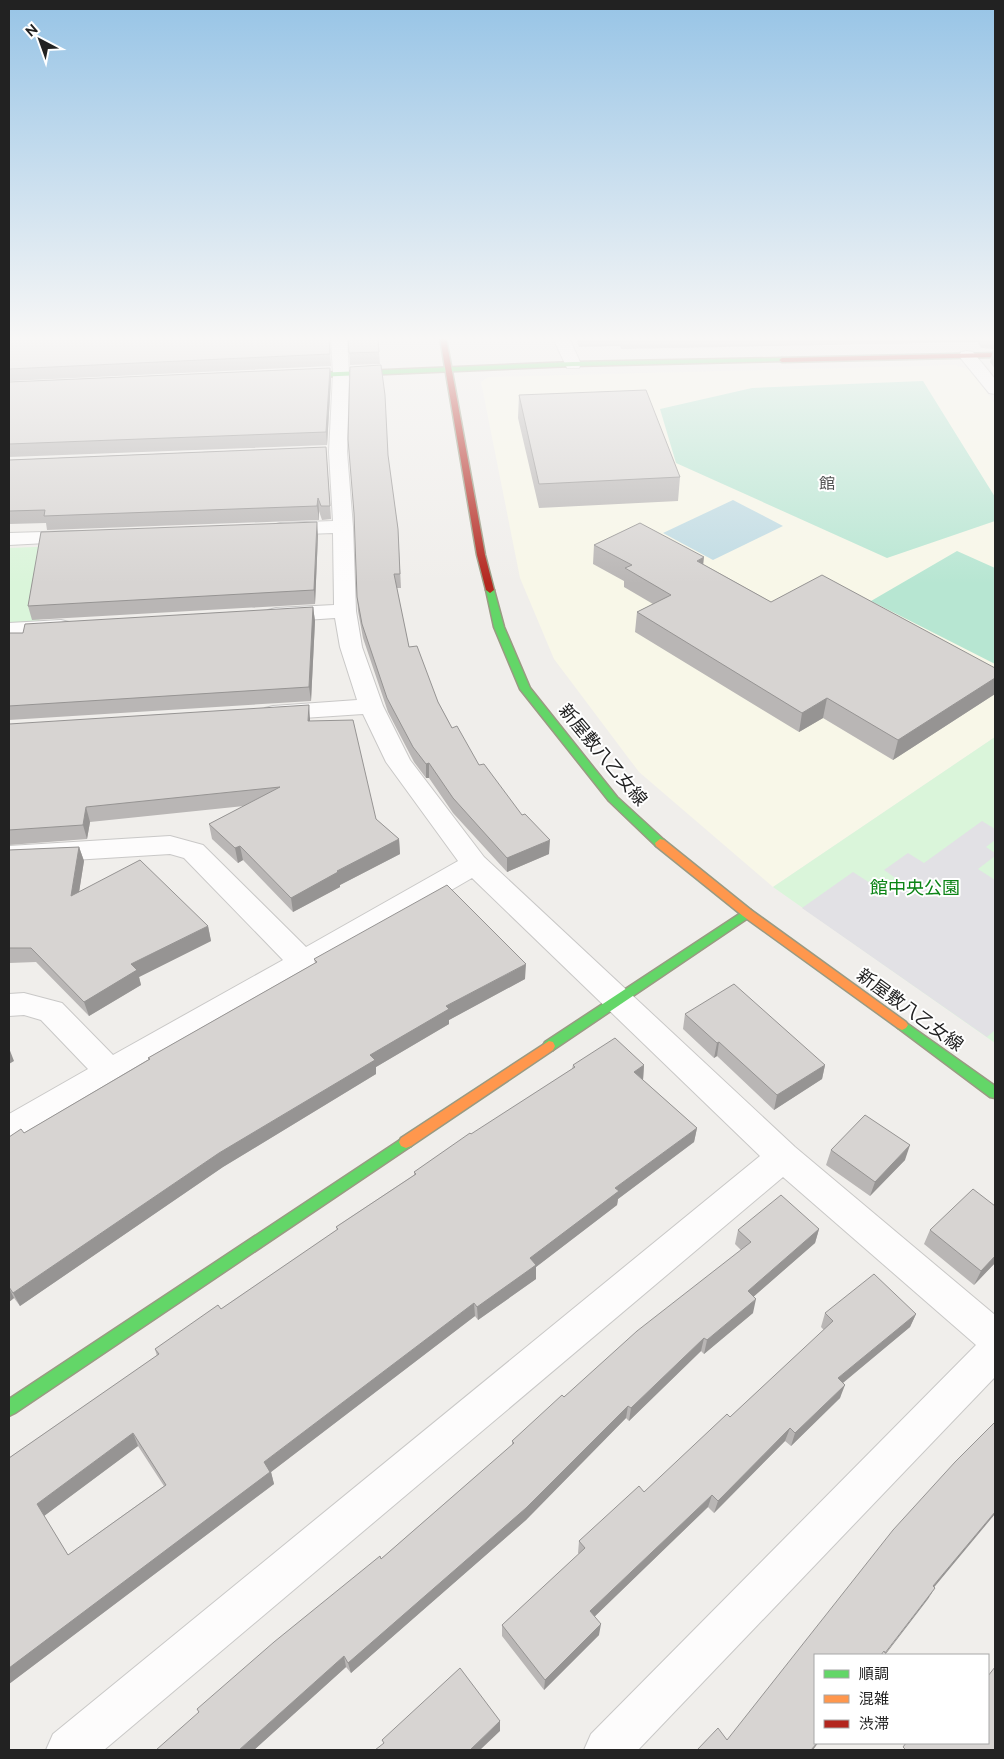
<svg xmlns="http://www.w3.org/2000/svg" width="1004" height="1759" font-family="Raleway,'Noto Sans JP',sans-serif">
<rect width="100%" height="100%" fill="#f0eeeb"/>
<path fill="#f8f7e8" d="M955,365L971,370L995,404V737L773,887L639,772L554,659L520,578L481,382L488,377Z"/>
<path fill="#daf5da" d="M59,546L39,621L9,623V548Z
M995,737V1043L773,887Z"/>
<path fill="#b7e6d2" d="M923,381L995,497V521L887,558L676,463L660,409L752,388Z
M957,551L995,568V664L871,601Z"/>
<path fill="#e2e1e5" d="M982,821L995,829V840L986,847L995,853V856L978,869L995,880V1030L987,1037L802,908L853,872L881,890L897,879L884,870L908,853L924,863Z"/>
<path fill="#bfdbe3" d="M733,500L783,526L713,560L663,533Z"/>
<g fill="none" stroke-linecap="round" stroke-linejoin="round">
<defs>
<path id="street" d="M331,338H347L349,374L347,452L353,527L356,611L362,647L383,706L410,760L484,857L795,1147L995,1315V1377L638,1750H584L591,1734L976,1345L783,1177L104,1750H46L53,1734L760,1156L472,878L21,1140L9,1143V1114L88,1069L41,1020L24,1015L9,1016V994L24,993L62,1003L113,1055L283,960L184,858L170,854L9,864V846L170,836L203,845L306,947L458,861L386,762L363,714L273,720L265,718L261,713L265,708L273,706L357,700L340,647L335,618L276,622L268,620L265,615L268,610L276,608L334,605L333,533L280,535L273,533L270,529L273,525L280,523L333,521L329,452L333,374Z
M553,338H569L581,364L579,368H567Z
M967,351L973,352L995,379V394L989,393L959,356L961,352Z
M77,531L84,533L87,537L84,541L9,545V533Z
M61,620L69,622L72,627L69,632L9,637V623Z"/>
<path id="fast" d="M782,358L784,359V361L573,366L292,378L289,376L292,374L573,362Z
M490,587L494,590L504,627L530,688L617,797L664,840L665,843L664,846H656L609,801L520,689L494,627L486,590Z
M747,909L751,910L753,913L751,916L553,1050L549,1051L545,1050L543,1046L545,1042Z
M902,1020L995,1086V1098L990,1097L898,1028L896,1025L898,1022Z
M406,1136L411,1138L413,1142L411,1146L15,1413L9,1416V1399Z"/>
<path id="slow" d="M660,839L664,840L751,910L906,1022L908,1025L906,1028L902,1030L898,1028L743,916L656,846L655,843Z
M549,1041L553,1042L555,1046L553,1050L411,1146L406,1148L401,1146L399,1142L401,1138Z"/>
<path id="jam" d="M440,338H446L485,555L494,590L490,593L486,590L477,555Z
M995,353V357L782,362L779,360L782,358Z"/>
</defs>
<use href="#street" stroke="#c9c8c7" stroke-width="2"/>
<use href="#fast" stroke="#999a82" stroke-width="3"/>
<use href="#slow" stroke="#999a82" stroke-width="3"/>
<use href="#jam" stroke="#999a82" stroke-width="3"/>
<use href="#street" fill="#fdfcfc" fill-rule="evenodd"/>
<use href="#fast" fill="#63d668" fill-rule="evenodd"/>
<use href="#slow" fill="#ff974d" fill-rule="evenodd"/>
<use href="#jam" fill="#b3261e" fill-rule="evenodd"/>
</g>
<path fill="#b9b6b5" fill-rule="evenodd" d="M329,338L331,366L9,381V341Z
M348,338H378L380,364L350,365Z
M576,338H995V349L981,348L977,342L621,349L620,346L579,347Z
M993,350H995V369L990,362Z
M330,368L331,380L327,445L9,457V382Z
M519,395L680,477L678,501L539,508L518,418Z
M326,447L331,519L322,520L319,511V520L47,530L46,523L9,524V460Z
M388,458L398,529L401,588H396L409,647L452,728L479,765L549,854L507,872L453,813L429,778H426L414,762L388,712L363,638L358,611L357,597L354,513Z
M318,535L315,604L32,620L28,606Z
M594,545L703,564L771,602L995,668V694L893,760L823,718L799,732L635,632L637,612L653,604L624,587V581L593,564Z
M313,607L315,621L311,701L9,720V633H23Z
M310,721L376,819L399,839L400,854L340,885V887L293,912L243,860L238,863L212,839L209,824L244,806L90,822L87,839L9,845V724Z
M79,847L84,861L79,892L208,926L211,941L139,977L141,985L89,1016L36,962L9,963V850Z
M314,959L525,979L449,1020V1024L376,1067V1074L223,1167L20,1306L14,1298L9,1302V1137L24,1133L149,1059L148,1058L315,963Z
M685,1014L825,1065L822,1079L774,1110L717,1056L714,1058L683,1029Z
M573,1065H644L643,1080L697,1128L694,1142L618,1199L617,1205L536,1267V1279L478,1320L475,1316L271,1472L274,1484L9,1684V1457V1458L157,1356L155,1349L221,1309L337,1230L336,1227L414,1175V1172L572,1069ZM138,1446L164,1486L68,1555L44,1516Z
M831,1150L905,1160L870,1196L826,1165Z
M819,1229L815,1243L753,1297V1313L704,1354L701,1351L629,1421L626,1418L526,1520L351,1673L346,1667L254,1750L381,1559L512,1445V1441L564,1397L741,1250L735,1244L738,1230Z
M930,1230L995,1263L974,1285L924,1244Z
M825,1313L916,1314L910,1327L843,1383L840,1398L791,1446L785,1441L714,1513L708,1507L594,1617L599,1635L544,1690L502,1636V1625L579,1554L578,1553L579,1541L644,1492L730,1417L824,1330L821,1327Z"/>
<path fill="#969493" d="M330,368L331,380L327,445L326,432Z
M318,498L319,511V520L317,506Z
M317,522L318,535L315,604L314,590Z
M704,557L702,576L697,561Z
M313,607L315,621L311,701L309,687Z
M995,678V694L893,760L898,740Z
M827,698L823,718L799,732L802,713Z
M309,705L310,719V735L308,721Z
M429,763V778H426V764Z
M86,807L90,822L87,839L83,825Z
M399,839L400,854L340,885V887L293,912L291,898L337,871Z
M550,840L549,854L507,872V858Z
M240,846L243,860L238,863L235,848Z
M79,847L84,861L76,911L71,896Z
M208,926L211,941L139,977L141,985L89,1016L84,1002L131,964Z
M526,964L525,979L449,1020V1024L376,1067V1074L223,1167L20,1306L13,1293L219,1153L446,1006Z
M719,1042L717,1056L714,1058L717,1043Z
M9,1048L14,1061L9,1064Z
M644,1065L643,1080L634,1072Z
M825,1065L822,1079L774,1110L777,1095Z
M697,1128L694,1142L618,1199L617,1205L536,1267V1279L478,1320L477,1307L530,1258L615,1188Z
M910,1145L905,1160L870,1196L875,1182Z
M819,1229L815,1243L744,1305L748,1291Z
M995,1256V1263L974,1285L981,1271Z
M9,1288L14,1298L9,1302Z
M756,1299L753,1313L704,1354L707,1340Z
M474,1303L475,1316L271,1472L274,1484L9,1684V1668L264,1462Z
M916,1314L910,1327L833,1391L838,1378Z
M704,1338L701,1351L629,1421L631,1408Z
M845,1385L840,1398L791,1446L795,1433Z
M628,1406L626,1418L526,1520L351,1673L348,1663Z
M790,1428L785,1441L714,1513L718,1501Z
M133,1433L138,1446L44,1516L37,1504Z
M712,1495L708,1507L589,1622L590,1611Z
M995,1512V1514L926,1597L933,1586Z
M935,1588L928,1599L885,1655H884Z
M601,1624L599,1635L544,1690L545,1680Z
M344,1656L346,1667L254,1750H239Z
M500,1721V1731L480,1750H470Z
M817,1743H818L813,1750H811Z"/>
<path fill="#d7d4d2" stroke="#969493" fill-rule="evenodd" d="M14,338H329L330,354L9,369V341L14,339Z
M348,338H378L379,352L349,353Z
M381,365L385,395L388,455L398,529L400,574H394L409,647L417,646L438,702L452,728L457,726L479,765L484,764L522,815L525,814L550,840L507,858L453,798L429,763L426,764L413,747L387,698L362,624L357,597L354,513L348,439L350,367Z
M330,368L326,432L9,444V382Z
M646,390L680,477L539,484L519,395Z
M326,447L330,506H321L318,498L317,506L44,516L45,510L9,511V460Z
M317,522L314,590L28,606L41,532Z
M640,523L704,557L697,561L771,602L822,575L995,668V678L898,740L827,698L802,713L637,612L671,595L625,568L632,565L594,545Z
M313,607L309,687L9,706V633H23L25,624Z
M309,705L308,721L353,720L376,819L399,839L337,871L338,872L291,898L240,846L235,848L209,824L280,787L86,807L83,825L9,830V724Z
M79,847L71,896L140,860L208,926L131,964L137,970L84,1002L31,948H9V850Z
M447,885L526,964L446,1006L449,1009L370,1055L375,1060L219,1153L13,1293L9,1287V1137L21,1129L24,1133L150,1059L148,1058L317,962L314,959Z
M734,984L825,1065L777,1095L719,1042L717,1043L685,1014Z
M615,1038L644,1065L634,1072L697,1128L615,1188L619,1191L530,1258L536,1265L477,1307L474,1303L264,1462L270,1472L9,1668V1457V1458L159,1354L155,1349L218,1305L221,1309L338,1229L336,1227L416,1174L414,1172L470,1133L471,1134L575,1067L573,1065ZM133,1433L166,1485L68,1555L37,1504Z
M865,1115L910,1145L875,1182L831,1150Z
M973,1189L995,1206V1256L981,1271L930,1230Z
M781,1195L819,1229L748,1291L756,1299L707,1340L704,1338L631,1408L628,1406L526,1508L348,1663L344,1656L239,1750H156L199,1712L197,1709L274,1642L380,1556L381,1559L514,1443L512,1441L562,1395L564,1397L637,1331L751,1242L738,1230Z
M874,1274L916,1314L838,1378L845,1385L795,1433L790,1428L718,1501L712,1495L590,1611L601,1624L545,1680L502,1625L585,1548L579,1541L639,1486L644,1492L727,1414L730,1417L833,1321L825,1313Z
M995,1422V1512L933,1586L935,1588L885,1653L884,1651L881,1655H815V1743H817L811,1750H806L805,1749L804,1750H697L718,1728L727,1740L893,1530L955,1462Z
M995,1667V1750H905V1749L903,1747L906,1743H988V1676Z
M460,1668L500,1721L470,1750H375L384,1743L382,1740Z"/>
<linearGradient id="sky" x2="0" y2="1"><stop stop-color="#97c4e6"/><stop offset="0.58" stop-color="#f8f7f6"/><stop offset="1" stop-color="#f8f7f6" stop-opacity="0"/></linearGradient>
<rect width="1004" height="584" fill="url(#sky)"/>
<g text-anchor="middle" stroke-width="4" stroke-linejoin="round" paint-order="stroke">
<g font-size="16" fill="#555" stroke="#fff">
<text x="827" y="489">館</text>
</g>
<g font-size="18" fill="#222" stroke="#fff">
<text transform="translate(603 755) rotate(50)" y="6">新屋敷八乙女線</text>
<text transform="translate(910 1010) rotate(36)" y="6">新屋敷八乙女線</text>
</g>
<g font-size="18" fill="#0c8416" stroke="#fff">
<text x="915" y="894">館中央公園</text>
</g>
</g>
<rect width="1004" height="1759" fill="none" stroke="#222222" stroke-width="20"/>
<rect x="814" y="1654" width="175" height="90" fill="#ffffff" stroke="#a7a7a7"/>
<rect x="824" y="1670" width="25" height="8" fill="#63d668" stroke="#a7a7a7"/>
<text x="859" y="1679" font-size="15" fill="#222222">順調</text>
<rect x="824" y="1695" width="25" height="8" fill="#ff974d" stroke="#a7a7a7"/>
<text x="859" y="1704" font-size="15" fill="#222222">混雑</text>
<rect x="824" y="1720" width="25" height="8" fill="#b3261e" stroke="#a7a7a7"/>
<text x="859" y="1729" font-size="15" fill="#222222">渋滞</text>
<g transform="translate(40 40) rotate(319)" stroke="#ffffff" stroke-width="4" paint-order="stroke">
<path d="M0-4L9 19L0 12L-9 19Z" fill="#222222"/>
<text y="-8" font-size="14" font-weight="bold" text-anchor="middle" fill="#222222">N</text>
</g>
</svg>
